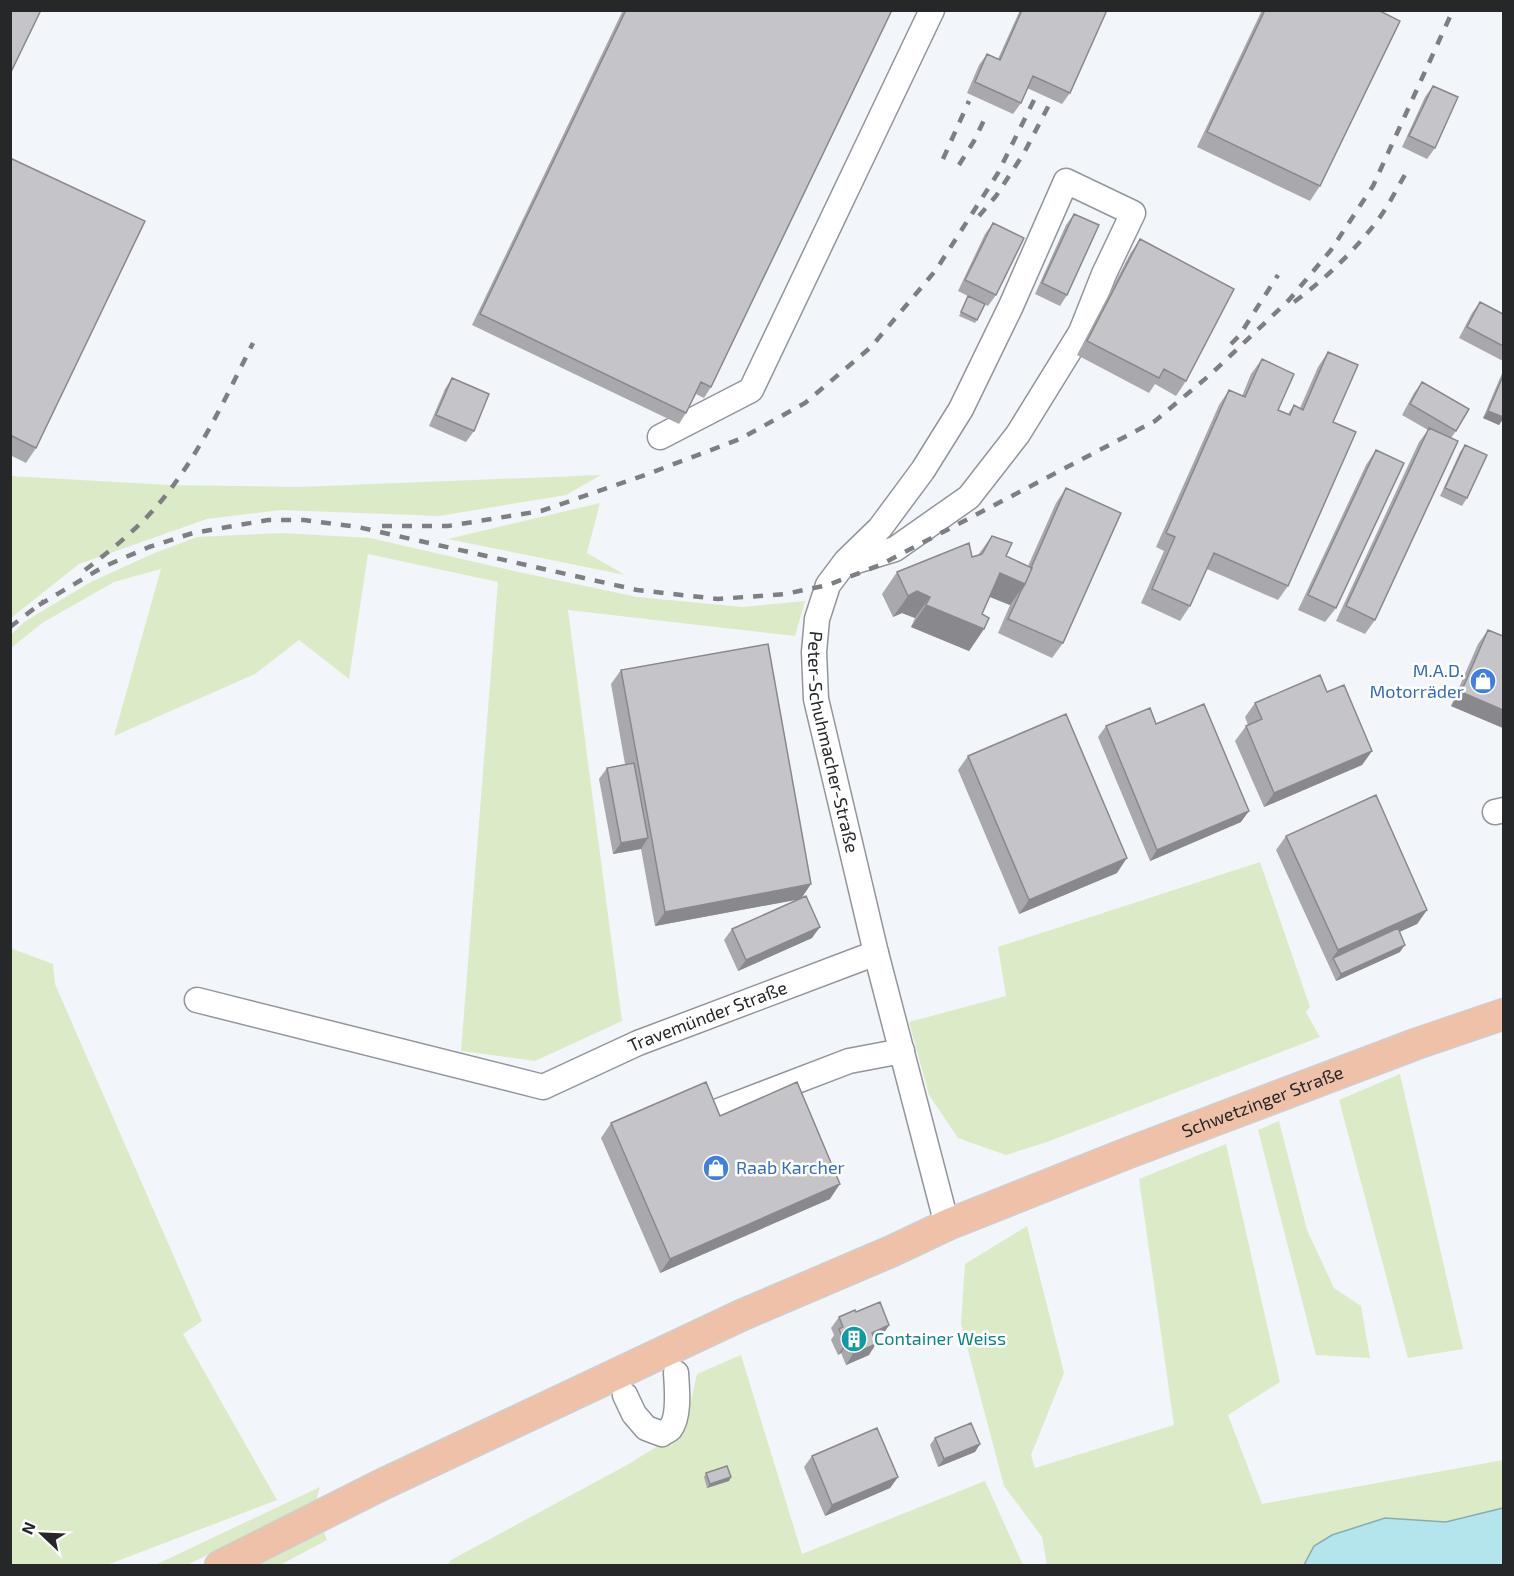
<svg xmlns="http://www.w3.org/2000/svg" width="1514" height="1576" font-family="'Exo 2',sans-serif">
<rect width="100%" height="100%" fill="#f2f5fa"/>
<path fill="#dcebc7" d="M601,475L566,495L439,516L281,510L207,519L79,564L11,618V476L169,485L299,487Z
M600,503L587,553L625,575L448,539Z
M282,533L370,538L514,571L637,597L742,607L805,601L795,636L568,610L622,1021L535,1061L461,1051L498,582L368,554L349,679L299,640L255,674L114,736L161,569L114,582L42,623L11,648V635L24,622L91,582L152,554L197,537Z
M1260,862L1310,1007L1306,1012L1320,1037L1047,1142L1006,1155L958,1138L929,1095L909,1022L1006,996L998,947Z
M10,948L53,964L55,984L202,1321L183,1334L277,1500L107,1565H11Z
M1400,1074L1463,1349L1408,1358L1339,1100Z
M1279,1121L1307,1230L1334,1288L1361,1306L1370,1358L1316,1355L1258,1130Z
M1226,1144L1280,1382L1228,1415L1262,1504L1503,1460V1508L1446,1522L1385,1518L1314,1546L1304,1565H1047L1042,1537L1004,1486L961,1324L965,1264L1027,1226L1064,1373L1031,1455L1035,1468L1174,1425L1139,1179Z
M741,1355L802,1554L985,1481L1023,1565L446,1566L451,1560L627,1465L685,1429L697,1374Z
M320,1487L316,1501L187,1565H155Z
M322,1527L327,1540L280,1565L247,1566Z"/>
<path fill="#b4e5ed" stroke="#89acb2" stroke-width="1.5" d="M1503,1508V1565H1304L1314,1546L1332,1535L1385,1518L1446,1522Z"/>
<g fill="none" stroke-linecap="round" stroke-linejoin="round">
<defs>
<g id="minor">
<path d="M660,437L751,390L932,10"/>
<path id="s1" d="M843,565L895,549L969,497L1018,434L1081,332L1104,274L1133,213L1066,181L1011,306L961,409L923,470L880,528L846,561L828,585L817,619L814,652L816,699L876,953L947,1225"/>
<path d="M1495,812L1504,810"/>
<path id="s2" d="M197,1000L543,1087L638,1043L876,953"/>
<path d="M713,1113L849,1061L902,1051"/>
<path d="M625,1395L634,1414L646,1428L662,1434C664,1432 668,1431 670,1429C680,1417 677,1388 676,1373"/>
</g>
<g id="major">
<path id="s3" d="M220,1566L381,1485L742,1315L892,1251L947,1225L1128,1153L1416,1044L1504,1014"/>
</g>
</defs>
<use href="#minor" stroke="#92959a" stroke-width="27"/>
<use href="#major" stroke="#cfcfd0" stroke-width="33"/>
<use href="#minor" stroke="#fff" stroke-width="24"/>
<use href="#major" stroke="#efc1a9" stroke-width="30"/>
<path stroke="#7d7f82" stroke-width="4.5" stroke-dasharray="10 10" stroke-linecap="butt" d="M943,159L969,101
M959,165L974,141L985,118
M979,216L996,196L1024,153L1050,103
M1294,302C1324,280 1351,254 1374,225C1387,209 1396,190 1406,173
M1231,344L1239,336L1278,275
M382,526H448L541,511L645,475L740,439L805,403L871,347L936,270L998,173L1036,96
M85,570C110,551 136,530 157,506C198,458 225,399 253,343
M39,605L103,567L149,547L193,533L268,520H304L358,527L637,590L718,599L785,594L828,585L880,565L1155,421L1211,374L1289,300L1331,250L1373,186L1453,10
M10,627L44,601"/>
</g>
<path fill="#a9a9ad" d="M623,10H892L711,387L704,398L696,394L686,413L679,424L472,325Z
M1020,10H1107L1070,93L1062,104L1027,88L1021,103L1013,114L967,93L979,65L987,54L998,59Z
M1262,10H1378L1320,186L1310,201L1197,147Z
M1433,86L1435,148L1427,159L1402,147L1425,97Z
M10,158L36,448L26,463L10,455Z
M1074,214L1067,295L1060,306L1035,294L1066,225Z
M993,223L996,295L988,306L958,291L985,234Z
M1140,239L1186,381L1176,396L1155,384L1149,393L1077,355L1130,254Z
M968,296L977,320L975,323L959,316Z
M1480,302L1503,314V361L1459,338L1472,313Z
M1328,352L1333,422L1288,586L1278,600L1207,569L1190,606L1180,621L1141,603L1164,551L1156,547L1219,405L1229,390L1242,396L1251,374L1262,359L1278,410L1288,414L1294,405L1300,408L1318,367Z
M1503,371V419L1499,425L1483,418Z
M452,378L474,431L466,442L429,426L445,389Z
M1422,382L1456,431L1451,438L1375,620L1365,634L1336,621L1419,442L1428,430L1402,415L1414,393Z
M1465,445L1467,498L1462,506L1440,496L1460,452Z
M1376,450L1336,608L1325,622L1298,610L1366,465Z
M1066,488L1063,643L1052,658L998,633L1010,605L990,597L982,614L984,629L969,651L911,627L915,618L902,613L893,617L882,594L897,572L972,557L978,555L992,536L1006,556L1028,566L1056,503Z
M1488,630L1503,636V728L1451,706L1478,644Z
M621,670L802,898L812,938L738,971L724,940L732,929L799,899L655,926L641,849L613,854L599,779L607,768L625,764L611,684Z
M1327,692L1372,751L1362,765L1264,807L1235,741L1246,726L1248,725L1245,717L1255,703Z
M1156,724L1241,822L1150,861L1098,737L1106,726Z
M968,756L1117,873L1019,914L958,770Z
M1286,836L1427,910L1417,924L1399,932L1400,952L1336,981L1276,850Z
M720,1116L830,1199L660,1273L601,1138L611,1123Z
M856,1312L889,1325L882,1336L874,1339L869,1355L846,1365L841,1353L838,1355L831,1340L834,1335L831,1328L839,1317Z
M935,1438L980,1444L975,1452L938,1467L930,1445Z
M812,1456L898,1477L890,1488L825,1516L804,1467Z
M706,1473L731,1477L729,1481L707,1488L704,1477Z"/>
<path fill="#89898d" d="M1488,411L1503,417V419L1499,425L1483,418Z
M1000,573L1025,584L1010,605L985,595Z
M917,591L930,597L915,618L902,613L893,617L908,596Z
M926,605L984,629L969,651L911,627Z
M1461,692L1503,710V728L1451,706Z
M1372,751L1362,765L1264,807L1274,793Z
M1249,811L1241,822L1150,861L1157,850Z
M648,838L641,849L613,854L621,843Z
M1127,858L1117,873L1019,914L1029,900Z
M811,884L801,899L655,926L665,912Z
M1427,910L1417,924L1335,961L1333,958L1328,965L1338,950Z
M820,927L812,938L738,971L746,960Z
M1405,945L1400,952L1336,981L1341,974Z
M840,1184L830,1199L660,1273L670,1259Z
M889,1325L882,1336L864,1344L872,1333Z
M849,1342L841,1353L838,1355L845,1344Z
M876,1344L869,1355L846,1365L853,1354Z
M980,1444L975,1452L938,1467L944,1459Z
M731,1477L729,1481L707,1488L710,1484Z
M898,1477L890,1488L825,1516L832,1505Z"/>
<path fill="#c4c4c9" stroke="#89898d" stroke-width="1.5" d="M10,10H41L10,74Z
M626,10H892L711,387L701,382L686,413L480,314Z
M1022,10H1107L1070,93L1033,76L1021,103L975,82L987,54L1000,60Z
M1265,10H1378L1400,21L1320,186L1207,132Z
M1433,86L1458,97L1435,148L1409,136Z
M10,158L145,221L36,448L10,435Z
M1074,214L1099,225L1067,295L1042,283Z
M993,223L1024,238L996,295L965,280Z
M1140,239L1234,289L1186,381L1164,369L1159,378L1087,341Z
M968,296L985,304L977,320L961,312Z
M1480,302L1503,314V346L1467,327Z
M1328,352L1358,365L1333,422L1356,432L1288,586L1214,553L1190,606L1152,589L1175,537L1166,533L1229,390L1245,397L1262,359L1294,374L1278,410L1290,415L1294,405L1303,410Z
M1503,376V417L1488,411Z
M452,378L489,394L474,431L436,415Z
M1422,382L1469,409L1456,431L1410,404Z
M1429,428L1458,441L1375,620L1346,606Z
M1465,445L1487,455L1467,498L1445,488Z
M1376,450L1404,463L1336,608L1308,595Z
M1066,488L1121,513L1063,643L1008,619L1021,591L1025,584L1032,568H1031Z
M992,536L1012,543L1006,556L1032,568L1025,584L1000,573L982,614L989,618L984,629L926,605L930,597L917,591L908,596L897,572L969,543L972,557L982,554Z
M1488,630L1503,636V710L1461,692Z
M768,644L811,884L665,912L621,670Z
M1320,675L1327,692L1344,685L1372,751L1274,793L1246,726L1262,719L1255,703Z
M1204,704L1249,811L1157,850L1106,726L1150,708L1156,724Z
M1066,714L1127,858L1029,900L968,756Z
M634,763L648,838L621,843L607,768Z
M1376,795L1427,910L1338,950L1286,836Z
M806,896L820,927L746,960L732,929Z
M1398,928L1405,945L1341,974L1333,958Z
M706,1082L720,1116L797,1082L840,1184L670,1259L611,1123Z
M880,1302L889,1325L872,1333L876,1344L853,1354L849,1342L845,1344L839,1329L843,1327L839,1317L855,1310L856,1312Z
M971,1423L980,1444L944,1459L935,1438Z
M877,1428L898,1477L832,1505L812,1456Z
M727,1466L731,1477L710,1484L706,1473Z"/>
<defs>
<symbol id="shop-disc" viewBox="-11 -11 22 22"><circle r="9.5" fill="#3f7fe0" stroke="#fff"/><path d="M-5-2.5h2.3a2.7 3.5 0 0 1 5.4 0H5L5.5 6h-11ZM-1.5-2.5h3a1.5 2.3 0 0 0-3 0Z" fill="#fff"/></symbol>
<symbol id="building-disc" viewBox="-11 -11 22 22"><circle r="9.5" fill="#0f9aa8" stroke="#fff"/><path d="M-4-6H4V6H1V3H-1V6H-4ZM-2.5-4.3h1.7v1.8h-1.7ZM.8-4.3h1.7v1.8H.8ZM-2.5-1h1.7V.8h-1.7ZM.8-1h1.7V.8H.8Z" fill="#fff"/></symbol>
</defs>
<g fill-rule="evenodd">
<use href="#shop-disc" x="1468" y="666" width="30" height="30"/>
<use href="#shop-disc" x="701" y="1153" width="30" height="30"/>
<use href="#building-disc" x="839" y="1324" width="30" height="30"/>
</g>
<g text-anchor="middle" stroke-width="5" stroke-linejoin="round" paint-order="stroke">
<g font-size="18" fill="#366cbe" stroke="#fff" text-anchor="end">
<text x="1464" y="677">M.A.D.<tspan x="1464" dy="21">Motorräder</tspan></text>
<text x="736" y="1174" text-anchor="start">Raab Karcher</text>
</g>
<g font-size="18" fill="#262729" stroke="#fff">
<text dy="6" stroke="none"><textPath href="#s1" startOffset="1182">Peter-Schuhmacher-Straße</textPath></text>
<text dy="6" stroke="none"><textPath href="#s2" startOffset="536">Travemünder Straße</textPath></text>
<text dy="6" stroke="none"><textPath href="#s3" startOffset="1142">Schwetzinger Straße</textPath></text>
</g>
<g font-size="18" fill="#0d838f" stroke="#fff" text-anchor="start">
<text x="874" y="1345">Container Weiss</text>
</g>
</g>
<rect width="1514" height="1576" fill="none" stroke="#262729" stroke-width="24"/>
<g transform="translate(42 1534) rotate(293)" stroke="#ffffff" stroke-width="4.5" paint-order="stroke">
<path d="M0-4.5L10 22L0 15L-10 22Z" fill="#262729"/>
<text y="-9" font-size="16" font-weight="bold" text-anchor="middle" fill="#262729">N</text>
</g>
</svg>
